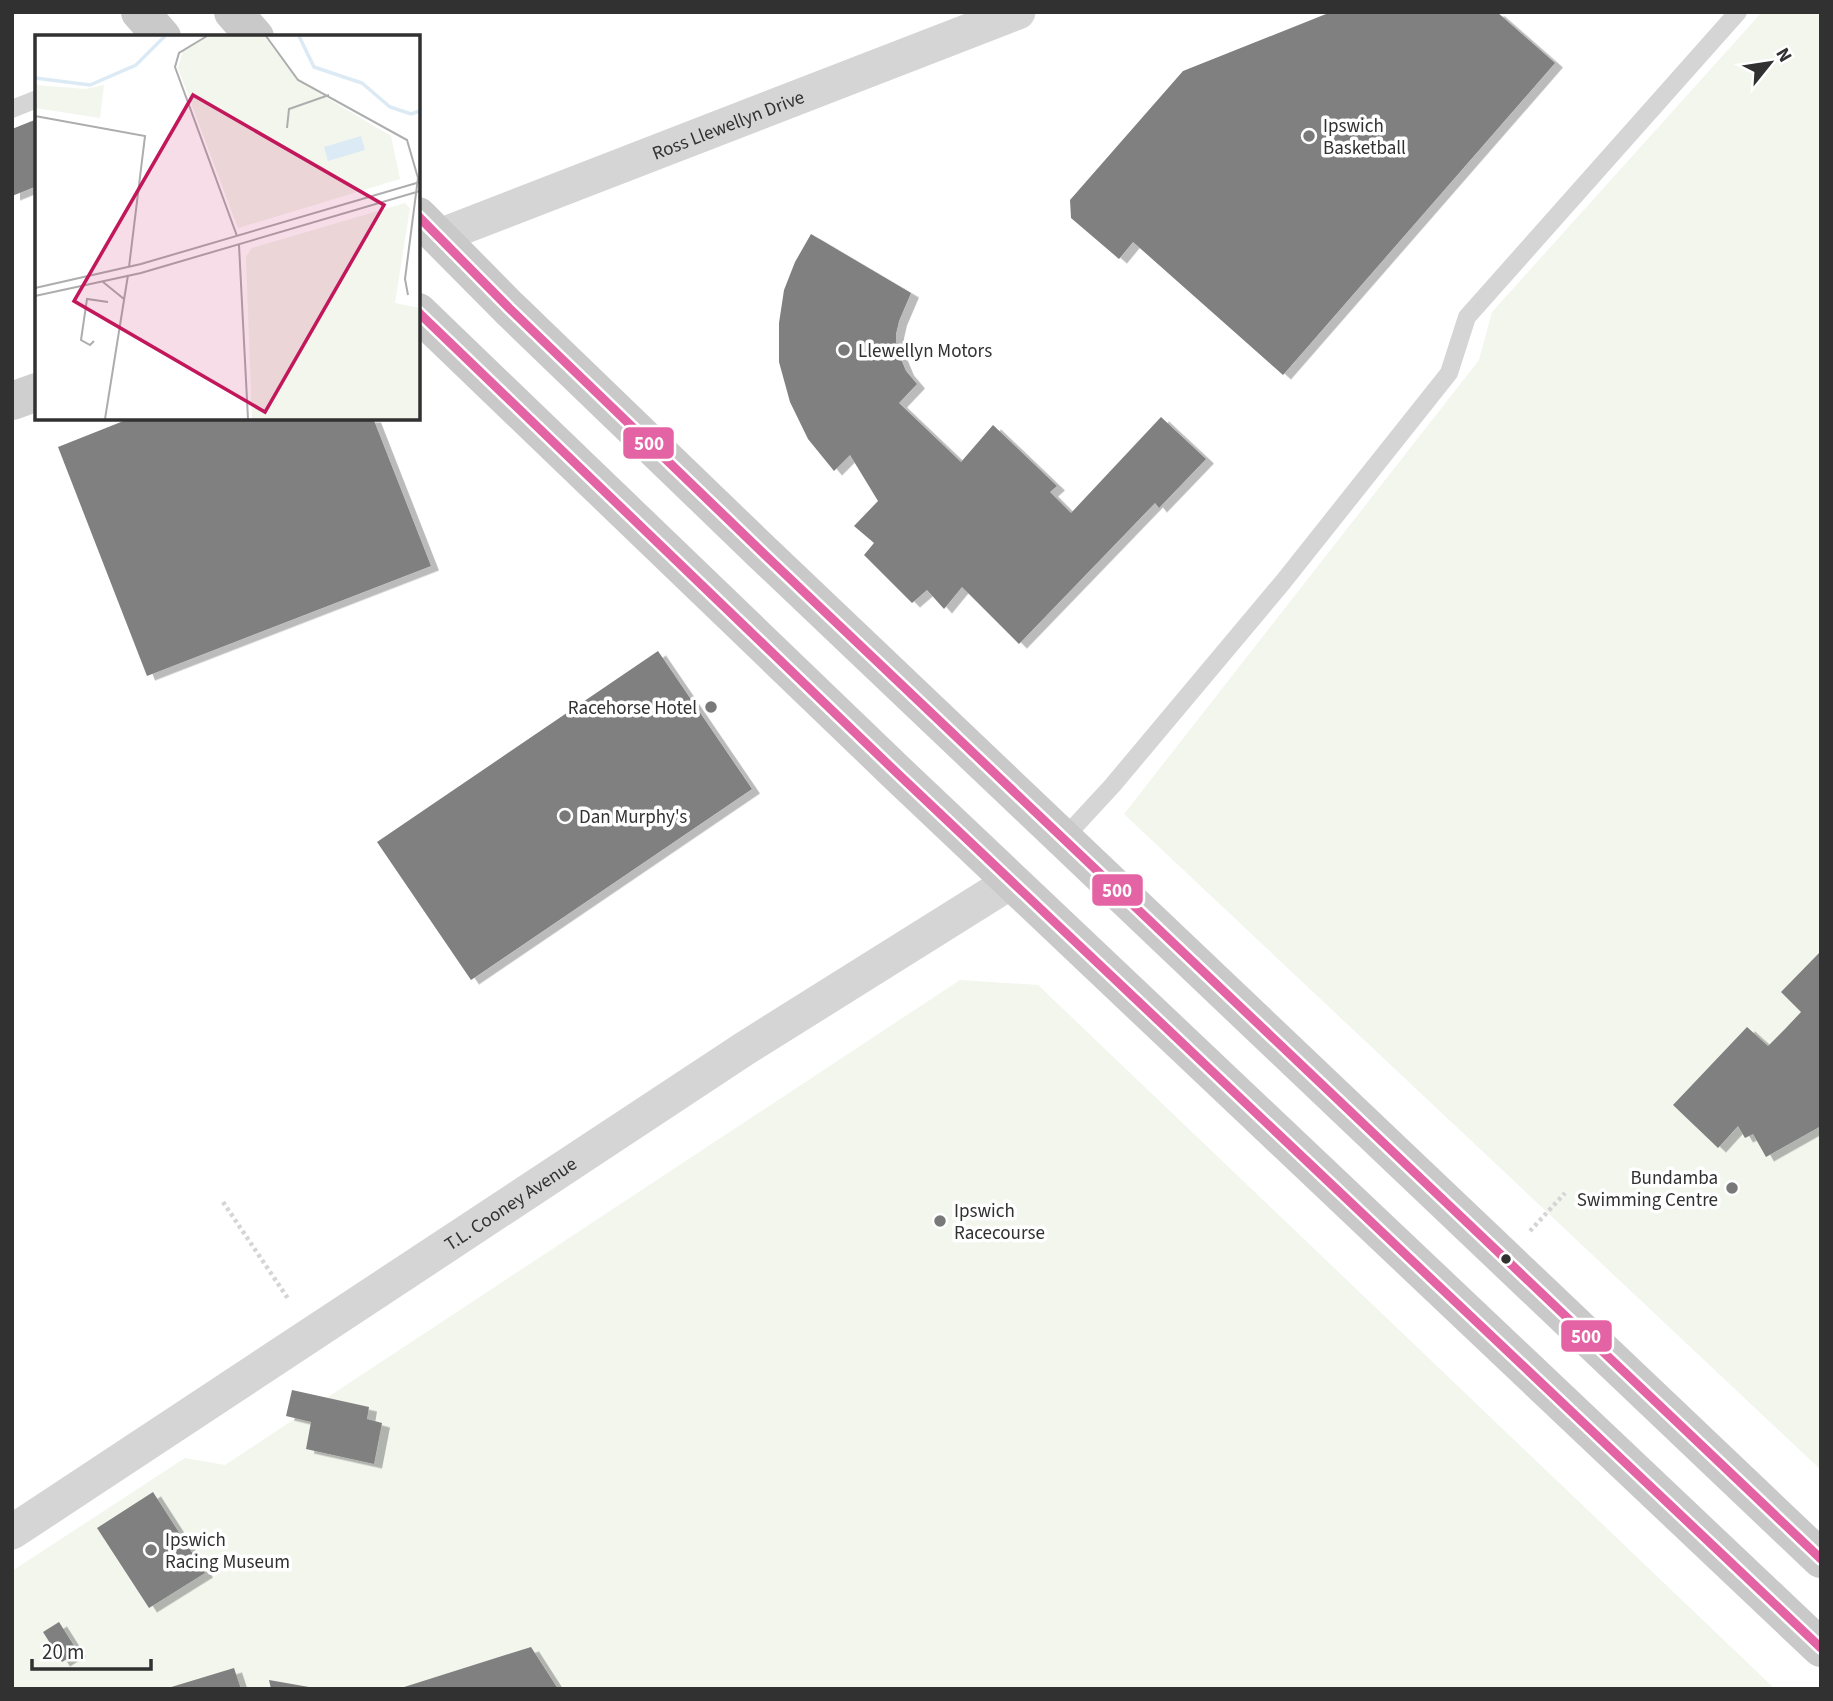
<svg xmlns="http://www.w3.org/2000/svg" width="1833" height="1701" font-family="'Source Sans 3',sans-serif">
<defs>
<filter id="shadow"><feDropShadow dx="8" dy="4.5" stdDeviation="0" flood-color="#0004"/></filter>
</defs>
<rect width="100%" height="100%" fill="#fff"/>
<path fill="#f2f6ed" d="M1762,12H1821V1470L1124,814L1479,360L1492,312Z
M960,980L1038,985L1775,1689H12V1571L185,1458L225,1465Z"/>
<path fill="#808080" filter="url(#shadow)" d="M1331,12H1497L1555,63L1283,375L1133,242L1119,259L1071,218L1070,200L1183,71Z
M37,119V186L12,196V129Z
M811,234L911,293L899,321L896,334V347L906,371L917,384L899,403L961,462L993,425L1057,486L1050,492L1071,513L1161,417L1206,459L1159,508L1155,503L1019,644L962,587L944,609L927,590L912,603L864,555L874,543L854,526L878,501L850,455L834,471L808,439L790,402L779,362V323L784,290L795,262Z
M131,418H373L431,566L147,676L58,447Z
M658,651L752,789L471,980L377,842Z
M1821,951V1126L1766,1157L1753,1134L1745,1138L1738,1126L1718,1148L1673,1105L1747,1027L1768,1046L1785,1029L1801,1012L1781,992Z
M292,1390L369,1407L367,1419L382,1423L374,1464L306,1449L311,1422L286,1416Z
M153,1492L205,1573L149,1608L97,1528Z
M59,1622L78,1652L62,1662L43,1632Z
M531,1647L558,1689H401V1688Z
M234,1668L241,1689H168V1688Z
M269,1680L309,1687V1689H271Z"/>
<g fill="none" stroke-linecap="round" stroke-linejoin="round">
<path stroke="#d5d5d5" stroke-width="4.5" stroke-dasharray="3.5 3.5" stroke-linecap="butt" d="M223,1202L289,1300
M1530,1231L1565,1193"/>
<path stroke="#d5d5d5" stroke-width="18" d="M12,109L37,99
M1063,839L1112,786L1283,582L1449,373L1467,317L1738,12"/>
<g stroke="#d5d5d5" stroke-width="35">
<path id="s1" d="M437,237L1018,12"/>
<path id="s2" d="M12,1532L744,1049L1012,881"/>
</g>
<path stroke="#cfcfcf" stroke-width="38" d="M12,401L37,392"/>
<path stroke="#c9c9c9" stroke-width="38" d="M140,12L162,37
M233,12L255,37
M418,216L509,308L764,554L1821,1559
M418,312L896,772L1821,1648"/>
<defs>
<path id="bus-1" d="M418,216L509,308L764,554L1821,1559
M418,312L896,772L1821,1648"/>
</defs>
<use href="#bus-1" stroke="#fff" stroke-width="14"/>
<use href="#bus-1" stroke="#e463a4" stroke-width="9"/>
</g>
<g fill="#797979" stroke="#fff" stroke-width="2.5">
<circle cx="1309" cy="136" r="7"/>
<circle cx="844" cy="350" r="7"/>
<circle cx="711" cy="707" r="7"/>
<circle cx="565" cy="816" r="7"/>
<circle cx="1732" cy="1188" r="7"/>
<circle cx="940" cy="1221" r="7"/>
<circle cx="151" cy="1550" r="7"/>
</g>
<circle fill="#313131" stroke="#fff" stroke-width="2.5" cx="1506" cy="1259" r="6"/>
<g text-anchor="middle" stroke-width="7" stroke-linejoin="round" paint-order="stroke">
<g font-size="19" fill="#313131" stroke="#fff">
<text dy="7" stroke="none"><textPath href="#s1" startOffset="312">Ross Llewellyn Drive</textPath></text>
<text dy="7" stroke="none"><textPath href="#s2" startOffset="597">T.L. Cooney Avenue</textPath></text>
</g>
<g font-size="19" fill="#313131" stroke="#fff" text-anchor="start">
<text x="1323" y="132">Ipswich<tspan x="1323" dy="22">Basketball</tspan></text>
<text x="858" y="357">Llewellyn Motors</text>
<text x="697" y="714" text-anchor="end">Racehorse Hotel</text>
<text x="579" y="823">Dan Murphy's</text>
<text x="1718" y="1184" text-anchor="end">Bundamba<tspan x="1718" dy="22">Swimming Centre</tspan></text>
<text x="954" y="1217">Ipswich<tspan x="954" dy="22">Racecourse</tspan></text>
<text x="165" y="1546">Ipswich<tspan x="165" dy="22">Racing Museum</tspan></text>
</g>
</g>
<g transform="translate(35 35)">
<rect width="385" height="385" fill="#fff"/>
<path d="M173,1H230L263,46L356,101L365,144L203,193L143,33L148,16ZM0,50L51,54L69,50L65,83L0,73ZM370,168L375,173L360,268L385,273V384H217L211,222L217,213Z" fill="#f2f6ed"/>
<path d="M326,101L330,115L293,126L289,112Z" fill="#dbeaf4"/>
<path fill="none" stroke="#dbeaf4" stroke-width="3.5" d="M264,1L279,32L327,48L355,72L376,79L385,76M0,43L55,50L101,30L130,1"/>
<path fill="none" stroke="#adadad" stroke-width="2" d="M172,1L144,18L140,32L202,201M231,1L263,45L372,105L383,143L370,244L373,260M0,81L110,101L94,232M252,93L254,74L294,60M204,210L213,384M68,247L89,264M0,253L106,229L385,147M0,261L106,238L385,156M59,306L55,310L46,305L52,264L73,267M70,384L93,240"/>
<path fill="#c2185b" fill-opacity="0.15" stroke="#c2185b" stroke-width="3.5" d="M158,60L349,170L230,377L39,266Z"/>
<rect width="385" height="385" fill="none" stroke="#313131" stroke-width="3.5"/>
</g>
<g stroke="#fff" stroke-width="2.5">
<rect x="622" y="426" width="53" height="34" rx="7" fill="#e463a4"/>
<rect x="1091" y="873" width="53" height="34" rx="7" fill="#e463a4"/>
<rect x="1560" y="1319" width="53" height="34" rx="7" fill="#e463a4"/>
</g>
<g font-size="19" text-anchor="middle" font-weight="bold" fill="#fff">
<text x="649" y="450">500</text>
<text x="1117" y="897">500</text>
<text x="1586" y="1343">500</text>
</g>
<rect width="1833" height="1701" fill="none" stroke="#313131" stroke-width="28"/>
<g transform="translate(1770 63) rotate(60)" stroke="#ffffff" stroke-width="5" paint-order="stroke">
<path d="M0-5L12 26L0 18L-12 26Z" fill="#313131"/>
<text y="-10" font-size="19" font-weight="bold" text-anchor="middle" fill="#313131">N</text>
</g>
<path d="M32 1659v10h119v-10" fill="none" stroke="#313131" stroke-width="3.5"/>
<text x="42" y="1659" font-size="21" fill="#313131" stroke="#ffffff" stroke-width="5" paint-order="stroke">20 m</text>
</svg>
